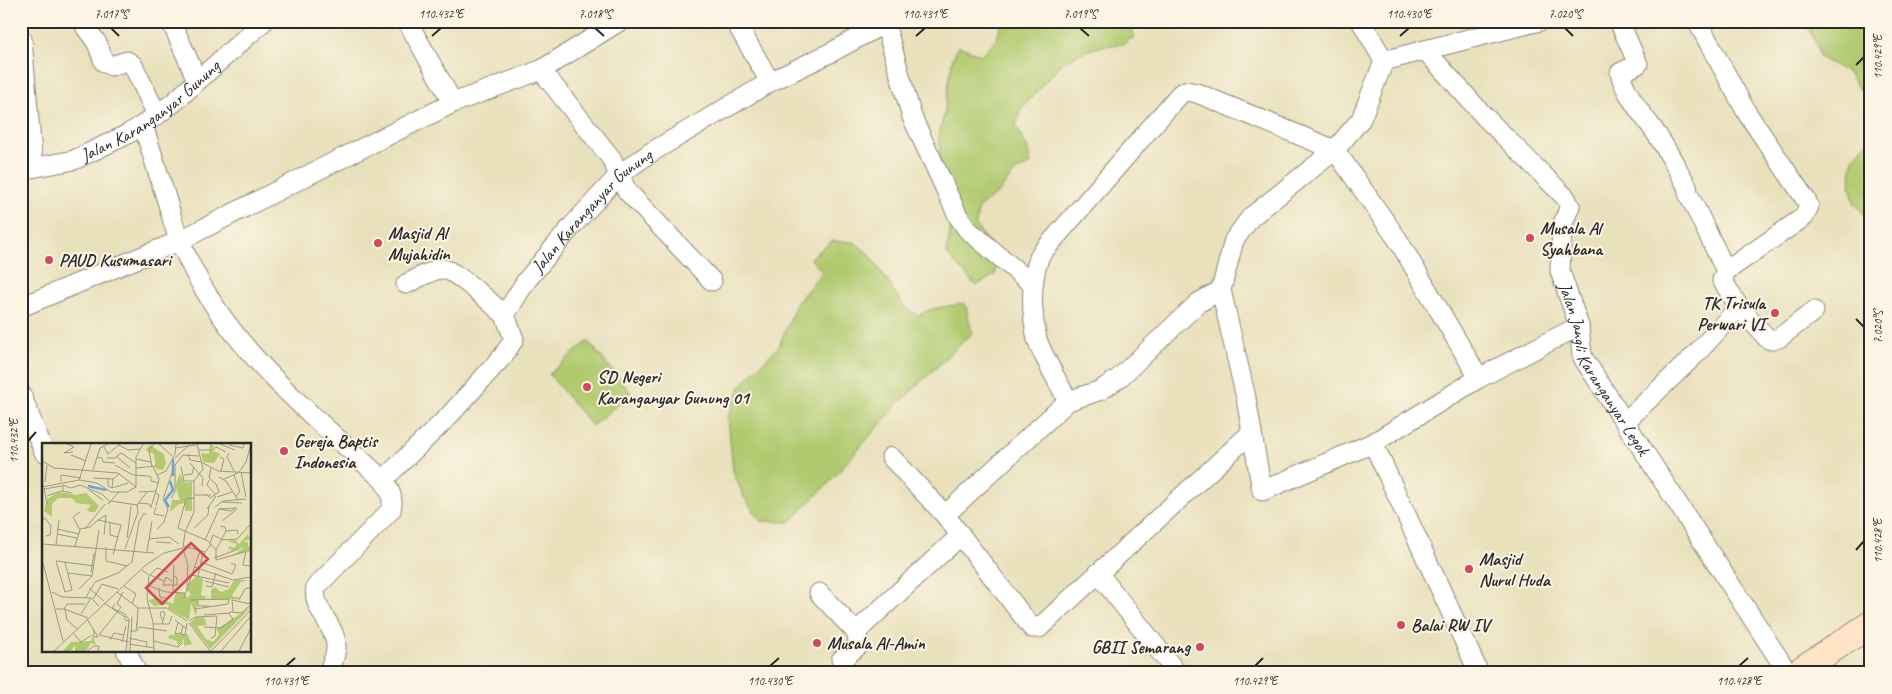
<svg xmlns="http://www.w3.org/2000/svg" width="1892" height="694" font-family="Caveat,sans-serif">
<rect width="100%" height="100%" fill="#fcf5e5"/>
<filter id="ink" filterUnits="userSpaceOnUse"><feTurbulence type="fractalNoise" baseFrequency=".02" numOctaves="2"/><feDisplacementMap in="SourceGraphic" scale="10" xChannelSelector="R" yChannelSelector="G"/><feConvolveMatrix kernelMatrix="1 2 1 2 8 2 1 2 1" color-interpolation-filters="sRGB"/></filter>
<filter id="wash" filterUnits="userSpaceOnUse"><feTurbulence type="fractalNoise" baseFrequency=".0096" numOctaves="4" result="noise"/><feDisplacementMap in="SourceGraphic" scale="20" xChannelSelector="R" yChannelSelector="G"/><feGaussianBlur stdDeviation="1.12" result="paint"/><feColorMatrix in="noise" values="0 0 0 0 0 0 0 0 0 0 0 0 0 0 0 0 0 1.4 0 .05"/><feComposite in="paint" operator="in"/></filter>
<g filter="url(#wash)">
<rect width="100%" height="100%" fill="#e9e1bc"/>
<path fill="#b1ca70" stroke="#6e7a4e" d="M1002,21H1131L1134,37L1124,44L1102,46L1083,52L1063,62L1020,110L1016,127L1027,147L1031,164L1016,171L998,193L978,208L976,226L998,256L995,275L976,286L946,253L950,233V201L940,167L939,134L945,110L952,61L958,46L982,55L997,38Z
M1802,21H1871V104L1847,72L1819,57L1817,46L1806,23Z
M1871,138V221L1855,204L1850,187L1853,159Z
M832,241L854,242L869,254L904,306L917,316L932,309L965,303L972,333L899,403L825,487L790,522L761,521L744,497L733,471L728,417L741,385L779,346L796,304L822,272L810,258Z
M588,341L631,393L592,426L549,374Z"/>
</g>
<g filter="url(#ink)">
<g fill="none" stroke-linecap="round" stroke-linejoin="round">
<defs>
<g id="street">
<path d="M84,21L86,28L97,43L104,62L111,66L127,61L133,65L157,115"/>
<path d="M171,21L197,80"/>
<path d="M407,21L453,103"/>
<path d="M735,21L770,82"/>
<path d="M1361,21L1384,61"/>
<path d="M1619,21L1638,64L1620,73C1626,95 1640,111 1653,129C1666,147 1676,167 1687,186L1688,193L1726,271"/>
<path d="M1697,21L1747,113L1806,200L1809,206L1804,217L1726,271L1722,280L1739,307L1768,339L1772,340L1779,338L1814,311"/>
<path d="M885,23L912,117L958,216L967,229L1032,284"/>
<path d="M1425,50L1540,21"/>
<path d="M1384,61L1361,119L1335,150L1251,217L1234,240L1221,290L1246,398L1262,491L1373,443L1479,378L1579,326"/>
<path id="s1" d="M1384,61L1425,50L1484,116L1566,198L1570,206L1562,226L1560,271L1579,326L1582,355L1585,361L1788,673"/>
<path d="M541,70L611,158L627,191L712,281"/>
<path d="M143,125C151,150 159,176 167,201C171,214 174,228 180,241C221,343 305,408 383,480C390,490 394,497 391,510L316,587C311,608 336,625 336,646C337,654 331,665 328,673"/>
<path d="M21,157L32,155L22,39"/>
<path id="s2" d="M21,170L74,160L124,136L143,125L173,103L264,21"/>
<path d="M406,284C415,280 433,269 442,269C455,269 494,306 505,315"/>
<path d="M1221,290L1198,303L1119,378L1101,390L1068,401L945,515L1032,628H1039L1252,432"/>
<path d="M21,307L179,241L318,170L453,103L541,70L620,21"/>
<path d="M21,394L44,452"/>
<path d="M1068,401C1060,385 1042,355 1037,339C1031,311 1030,282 1040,255L1180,94L1186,91L1197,93L1335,150L1398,240L1479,378"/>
<path d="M1625,422L1695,355L1739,307"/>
<path d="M1373,443L1479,673"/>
<path d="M891,457L945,515"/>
<path id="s3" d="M383,480L447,418L503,356L514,339L505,315L526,281L572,226L620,174L650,153L770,82L830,53L889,21"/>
<path d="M1098,573L1177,673"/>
<path d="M819,593L856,632L961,535"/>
<path d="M126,650L137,673"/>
<path d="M841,660L859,645L856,632"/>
</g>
<path id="secondary" d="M1796,673L1871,624"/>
</defs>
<use href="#street" stroke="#8a8674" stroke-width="21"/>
<use href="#secondary" stroke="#8a8674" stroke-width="28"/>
<use href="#street" stroke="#fff" stroke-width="19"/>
<use href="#secondary" stroke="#ffe4c6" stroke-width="26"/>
</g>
</g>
<path fill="none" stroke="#2b2b2b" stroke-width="2" d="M111,28L119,36M595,28L604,36M1080,28L1089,36M1565,28L1573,36M432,36L441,28M916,36L925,28M1400,36L1409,28M1856,65L1864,57M1856,319L1864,327M28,441L36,432M1856,550L1864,541M286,666L295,658M770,666L779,658M1255,666L1263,658M1739,666L1748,658"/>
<g fill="#d1495b" stroke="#fcf5e5" stroke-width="2">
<circle cx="1530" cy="238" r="5"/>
<circle cx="378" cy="243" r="5"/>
<circle cx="49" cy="260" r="5"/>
<circle cx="1775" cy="313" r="5"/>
<circle cx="587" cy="387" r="5"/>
<circle cx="284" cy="451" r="5"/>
<circle cx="1469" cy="569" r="5"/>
<circle cx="1401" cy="625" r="5"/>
<circle cx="817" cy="643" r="5"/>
<circle cx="1200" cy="647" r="5"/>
</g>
<g text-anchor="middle" stroke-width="4" stroke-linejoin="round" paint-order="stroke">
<g font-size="18" fill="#2b2b2b" stroke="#fcf5e5">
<text dy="6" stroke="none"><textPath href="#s2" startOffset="145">Jalan Karanganyar Gunung</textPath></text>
<text dy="6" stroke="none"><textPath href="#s3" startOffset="355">Jalan Karanganyar Gunung</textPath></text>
<text dy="6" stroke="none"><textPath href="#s1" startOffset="431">Jalan Jangli Karanganyar Legok</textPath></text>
</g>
<g font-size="18" font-weight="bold" fill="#2b2b2b" stroke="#fcf5e5" text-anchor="start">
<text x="1540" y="234">Musala Al<tspan x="1540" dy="21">Syahbana</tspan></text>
<text x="388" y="239">Masjid Al<tspan x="388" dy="21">Mujahidin</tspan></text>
<text x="59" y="266">PAUD Kusumasari</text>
<text x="1765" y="309" text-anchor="end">TK Trisula<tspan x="1765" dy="21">Perwari VI</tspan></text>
<text x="597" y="383">SD Negeri<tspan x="597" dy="21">Karanganyar Gunung 01</tspan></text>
<text x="294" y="447">Gereja Baptis<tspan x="294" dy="21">Indonesia</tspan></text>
<text x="1479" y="565">Masjid<tspan x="1479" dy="21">Nurul Huda</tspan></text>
<text x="1411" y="631">Balai RW IV</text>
<text x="827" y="649">Musala Al-Amin</text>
<text x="1190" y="653" text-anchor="end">GBII Semarang</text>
</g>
</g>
<g transform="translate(42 443)">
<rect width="209" height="209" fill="#e9e1bc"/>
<path d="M168,1L172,3L169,7L178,11L172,20L161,19L159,10L167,11ZM108,2L122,11L124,19L121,27L114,26L112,11L103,7ZM138,31L143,40L150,39V68H143V60L137,61L128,69L130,57H138L133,42ZM17,49L34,52L44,50L57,63L53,69H48L45,67L49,62L34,60L30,55H16L10,61V74L2,68L5,56ZM206,91L208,96L201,99H206V104L209,101V106L188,114L203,104L190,108L188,105L186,110L187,103L192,105L195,101L185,98L193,97L197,101ZM154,133L161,136L159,152L169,155V147L173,144L179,149L187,146L192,137H207L199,139L190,152L191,154H198L201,147L197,156L174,157L164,154L163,157H156L154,173L149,160L147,177L126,165L127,161L112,163L106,157L117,155L131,161L134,149L142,150L145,155L149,151L144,146L145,142ZM209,164L168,206L148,180L154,174H162L165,182L155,183L164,196L171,199L177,192L175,186ZM145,191L150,201L142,203V196L136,203L135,198L126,195L127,192ZM51,192L54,202L49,200L44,208H33V202L29,208H21L29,199L49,198Z" fill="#b1ca70"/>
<path fill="none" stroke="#67a5d9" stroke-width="2.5" d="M131,33V16M46,43L64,47M127,64L123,57L131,47L128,38"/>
<path fill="none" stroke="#9d9882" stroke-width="1" d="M25,1L32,4L22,10L31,9M117,1L130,13M178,1L193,7M77,2L86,7L98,6M187,2L201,5L202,1M62,4L66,11L78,1M133,5L154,2M157,7H170L174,4L184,9M187,10L185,14L192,28M146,11L148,17L159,19M29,12L44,18M74,13L88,25M55,14L60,15L61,19L73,20M178,14L182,16L179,28M65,15H73L79,10L94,20M133,15L147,2M94,16L109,19M0,18L12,25L76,30L94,44V14L101,1M159,19L176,28L209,30M148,20L161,35L160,43M73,22L91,32L106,33L109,34V38L117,40M110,24L107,7L112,1M111,24L117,36L114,48M139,24L142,38H152M94,25L114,23M51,27L58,5L66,1M197,29L204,19L209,1M199,29L204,54M115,32L124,28L133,11L134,1M142,32L150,31L152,24M192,32L198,49L194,53M177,34L184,38L196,57M51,35L71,36M66,36V43L70,45L71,36L77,31M182,36L196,30M37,37L55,40L69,49H85L94,44M167,37L165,42L174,52M3,39L5,22M19,39V32L39,35M38,42L60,51L68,59M0,44L37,37L49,1M2,45L5,61M70,45L86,40M2,46L20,43M47,47L61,57M21,48V42L29,45L38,42M97,49L114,48L109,64M114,50L117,52L114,63M153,52H169M165,52L168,55L177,49L174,41L167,35L169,25M5,53L19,48L30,50M175,54L190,49M129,55L133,49V22L141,12L157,13M152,55L144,56L136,85L166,98L174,107M69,58L95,62M180,59L200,60M96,60L107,61L109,65M66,61L77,49M95,62L106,48M114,64L112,71L122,73M173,64L181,58L204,56M165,66L174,53M177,66L195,65M177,66L189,68L193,65M56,77L64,72L62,92M0,78L3,75L9,83L8,92L4,93M180,78L195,66M68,80V92L76,94M152,85L166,72L167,63M15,86L37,91M38,86L48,84L56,77L79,82L71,112M43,86L63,61M115,86L122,79L126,66L121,56L130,30M184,88L195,87L196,91M15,91L35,95M85,95L89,63M107,96L127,94L137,101M163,97L177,66M114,99L129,100M168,100L171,92L181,97L195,96L209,81M0,101L112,110M14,102L17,77M33,103L38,87L31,74L38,69M142,103L163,109M64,104V118L85,123M83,106L96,69L95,62M141,106L146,122L145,142M204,108L201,122L209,123M105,109L110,78M172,115L197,106M0,116L21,198M174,117V107L184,88L183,84L178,83M174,117L209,107M23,119L30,147L23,149L14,118H15L52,123M159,119L190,131M189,120L194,122L190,131M152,124L191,137L209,134M100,127L107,132L105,156L111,179L112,208M49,129L52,110M26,130L50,133M108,132L115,125L126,129M108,132L122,138M150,132L187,140M156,133L160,114L169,101M163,138L187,144M121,142H135V135L131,132M82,143L94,151L90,161M107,143L124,149L143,150M121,143L124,134L130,138M164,143L170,144L174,130M47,145L62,158M117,145L118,154L126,156L130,149M37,146L50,133L57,87M131,148L132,122M10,149L20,154L49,155L57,163M75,149L96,165H125L145,178M81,149L75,161L79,164L57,192L87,199M44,154L53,139L76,130L90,119L97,79L102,70L104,72M142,155L158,108M51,156L60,141L76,146M148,157L187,156M197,157L203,146L209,144M156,158V163H167M62,160L83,174M73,161L70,165L83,171L88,178L83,177V173M14,166H22L46,175M22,166L25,161H43M23,166L25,177L35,186M153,166L186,161L187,156M190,169L199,170L209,162M39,171L49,155M187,171L191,167L190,157L209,161M162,172L188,170M45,176L56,194H52V187M133,177L145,186M147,178L153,174L174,173M136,180L133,191L139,190M147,180L168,208M111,181H127L130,173M120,181L123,171L121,168L118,170L120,177M95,182L96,165M141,183L139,191L143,192L145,180M162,184L179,185L191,176L187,171M88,188H94L95,179M95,188L97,184L125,188M32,191L39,199L50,192M87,195L105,199L104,204M169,195L173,193L175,173M68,197L72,190L82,192M112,198L136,204L141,199M80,199L84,183M87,201L112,205M12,208L105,121L122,110L141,105L143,89L152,69V38L161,26L155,1M45,208L52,203H57L56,208M84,208L87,178M88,208L90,174M169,208L209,167M179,208L209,173M197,208L209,185"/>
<path fill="#d1495b" fill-opacity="0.15" stroke="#d1495b" stroke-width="2.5" d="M149,100L166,116L120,161L104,145Z"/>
<rect width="209" height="209" fill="none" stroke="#2b2b2b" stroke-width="2.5"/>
</g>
<rect width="1892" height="694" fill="none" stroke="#fcf5e5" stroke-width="55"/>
<rect x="28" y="28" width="1836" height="638" fill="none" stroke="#2b2b2b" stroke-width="2"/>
<g font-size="12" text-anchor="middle" fill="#2b2b2b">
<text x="111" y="18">7.017°S</text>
<text x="441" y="18">110.432°E</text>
<text x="595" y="18">7.018°S</text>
<text x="925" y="18">110.431°E</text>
<text x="1080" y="18">7.019°S</text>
<text x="1409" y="18">110.430°E</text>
<text x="1565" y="18">7.020°S</text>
<text transform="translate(1878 57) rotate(-90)" y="4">110.429°E</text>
<text transform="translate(1878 327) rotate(-90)" y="4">7.020°S</text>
<text transform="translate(14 441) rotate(-90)" y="4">110.432°E</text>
<text transform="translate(1878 541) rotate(-90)" y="4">110.428°E</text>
<text x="286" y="685">110.431°E</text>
<text x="770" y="685">110.430°E</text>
<text x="1255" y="685">110.429°E</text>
<text x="1739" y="685">110.428°E</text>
</g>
</svg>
